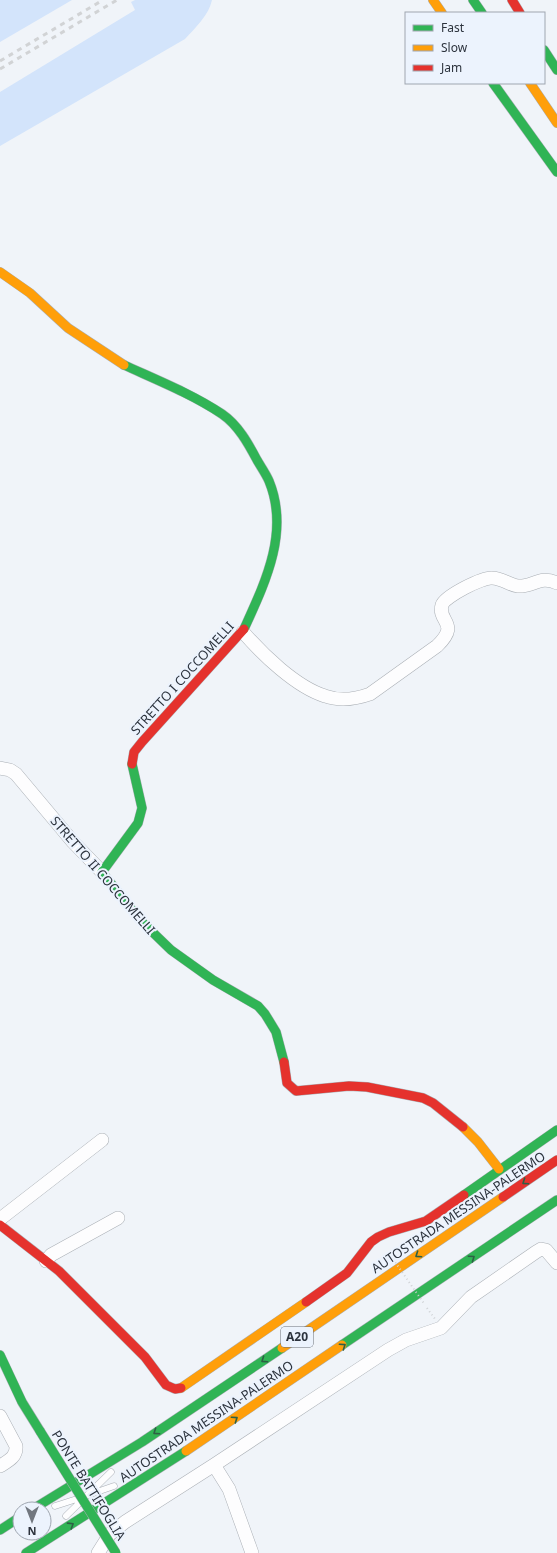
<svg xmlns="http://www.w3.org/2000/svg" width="557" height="1553" font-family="'Noto Sans',sans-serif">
<rect width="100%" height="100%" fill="#f0f4f9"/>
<path fill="#d3e4fb" d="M0,0H72L0,42Z
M135,0H212C209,15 195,28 185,39L0,146V92L135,10L131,2Z"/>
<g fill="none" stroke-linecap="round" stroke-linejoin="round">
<defs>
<path id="lane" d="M91,1494L114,1486
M55,1506L80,1498
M66,1516L111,1472"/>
<path id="street" d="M243,632C262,654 296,687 325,696C339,701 356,699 370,694L437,646C461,623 437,622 442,605C445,596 483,577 492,578C502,578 509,585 518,586C533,587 540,575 557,583
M0,768L10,770L16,774L73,842L102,872
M0,1219L102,1140
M46,1261L51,1255L118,1218
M0,1416L16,1446C17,1457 8,1461 0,1466
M214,1465L229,1489L252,1553
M98,1553L110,1534L125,1522L214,1465L388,1350L406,1340L441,1328L471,1297L536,1252L541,1249L546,1250L557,1263"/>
<path id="fast" d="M473,0L482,13
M544,50L557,70
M493,83L557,172
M124,365C157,380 192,394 222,414C238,425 248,443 257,460C261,467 266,474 269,481C290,532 265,583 244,629
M132,764L142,808L138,823L102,872L140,920L171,950L213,980L258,1006L265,1014L276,1032L284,1062
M464,1195L557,1130
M342,1345L557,1200
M0,1355L22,1402L40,1431
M33,1509L142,1442L282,1348
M0,1530L20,1517
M26,1553L186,1451"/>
<path id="slow" d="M433,0L442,13
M530,83L557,123
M0,272L30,293L68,328L124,365
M463,1127L478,1142L499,1169
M282,1348L503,1197
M181,1388L306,1302
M186,1451L342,1345"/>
<path id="jam" d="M512,0L520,13
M132,764L134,752L142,742L244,629
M284,1062L287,1083L296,1091L349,1086L367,1087L423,1098L433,1103L463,1127
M503,1197L557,1160
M0,1225L59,1271L145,1357L166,1385L175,1389L181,1388
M306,1302L347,1273L371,1242L378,1237L389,1232L426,1221L464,1195"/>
</defs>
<use href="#lane" stroke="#aaafb5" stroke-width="7"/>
<use href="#street" stroke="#aaafb5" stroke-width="14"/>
<use href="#fast" stroke="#aaafb5" stroke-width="10"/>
<use href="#slow" stroke="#aaafb5" stroke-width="10"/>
<use href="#jam" stroke="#aaafb5" stroke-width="10"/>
<path stroke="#d0d3d6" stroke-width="2" stroke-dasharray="1 3" stroke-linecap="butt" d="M427,1308L435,1319"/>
<use href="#lane" stroke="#fdfdfe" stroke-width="6"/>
<use href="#street" stroke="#fdfdfe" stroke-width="13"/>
<use href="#fast" stroke="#30b455" stroke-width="9"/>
<use href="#slow" stroke="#ff9f0a" stroke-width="9"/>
<use href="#jam" stroke="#e5322d" stroke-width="9"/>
<path stroke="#d1d3d5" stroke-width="3" stroke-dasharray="5 5" stroke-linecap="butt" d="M0,61L103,0
M0,69L117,0"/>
<defs>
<path id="fast-bridge" d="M40,1431L116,1553"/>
</defs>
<use href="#fast-bridge" stroke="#aaafb5" stroke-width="10" stroke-linecap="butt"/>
<path stroke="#d0d3d6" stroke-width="2" stroke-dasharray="1 3" stroke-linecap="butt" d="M393,1259L425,1305"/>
<use href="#fast-bridge" stroke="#30b455" stroke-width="9"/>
</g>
<defs><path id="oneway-chevron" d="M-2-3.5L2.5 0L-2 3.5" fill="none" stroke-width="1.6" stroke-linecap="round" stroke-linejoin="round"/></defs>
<g stroke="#2d6045">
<use href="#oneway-chevron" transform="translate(525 1182) rotate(146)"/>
<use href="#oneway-chevron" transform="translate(418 1255) rotate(146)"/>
<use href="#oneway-chevron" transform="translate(472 1258) rotate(-35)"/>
<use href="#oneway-chevron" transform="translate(343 1346) rotate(-34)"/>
<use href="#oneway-chevron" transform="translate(264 1360) rotate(146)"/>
<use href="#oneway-chevron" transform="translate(235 1419) rotate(-34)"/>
<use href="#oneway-chevron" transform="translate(156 1432) rotate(146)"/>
<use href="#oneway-chevron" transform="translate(71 1525) rotate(-32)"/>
</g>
<g text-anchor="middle" stroke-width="4" stroke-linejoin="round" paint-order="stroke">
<rect fill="#ecf3fd" stroke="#666d77" stroke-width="1" x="281" y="1327" width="32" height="20" rx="3"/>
<g font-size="12" font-weight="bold" fill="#2c333d">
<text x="297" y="1341">A20</text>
</g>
<g font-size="13" fill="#2c333d" stroke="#ecf3fd">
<text transform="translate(182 678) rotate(-48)" y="5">STRETTO I COCCOMELLI</text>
<text transform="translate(103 875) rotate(49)" y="5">STRETTO II COCCOMELLI</text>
<text transform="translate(458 1212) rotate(-34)" y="5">AUTOSTRADA MESSINA-PALERMO</text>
<text transform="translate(206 1421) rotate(-34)" y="5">AUTOSTRADA MESSINA-PALERMO</text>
<text transform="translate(89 1485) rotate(58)" y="5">PONTE BATTIFOGLIA</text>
</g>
</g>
<rect x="405" y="12" width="140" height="72" fill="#ecf3fd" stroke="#9fa6b0"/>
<rect x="413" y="25" width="20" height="6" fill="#30b455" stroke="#9fa6b0"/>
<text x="441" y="32" font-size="12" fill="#2c333d">Fast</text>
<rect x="413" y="45" width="20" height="6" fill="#ff9f0a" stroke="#9fa6b0"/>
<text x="441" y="52" font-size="12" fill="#2c333d">Slow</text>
<rect x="413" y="65" width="20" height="6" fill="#e5322d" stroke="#9fa6b0"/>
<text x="441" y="72" font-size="12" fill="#2c333d">Jam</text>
<g transform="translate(32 1521) rotate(180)"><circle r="19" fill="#ecf3fd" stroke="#9fa6b0"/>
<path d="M0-3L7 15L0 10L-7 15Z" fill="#71777f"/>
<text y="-6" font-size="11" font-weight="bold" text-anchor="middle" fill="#2c333d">N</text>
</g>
</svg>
